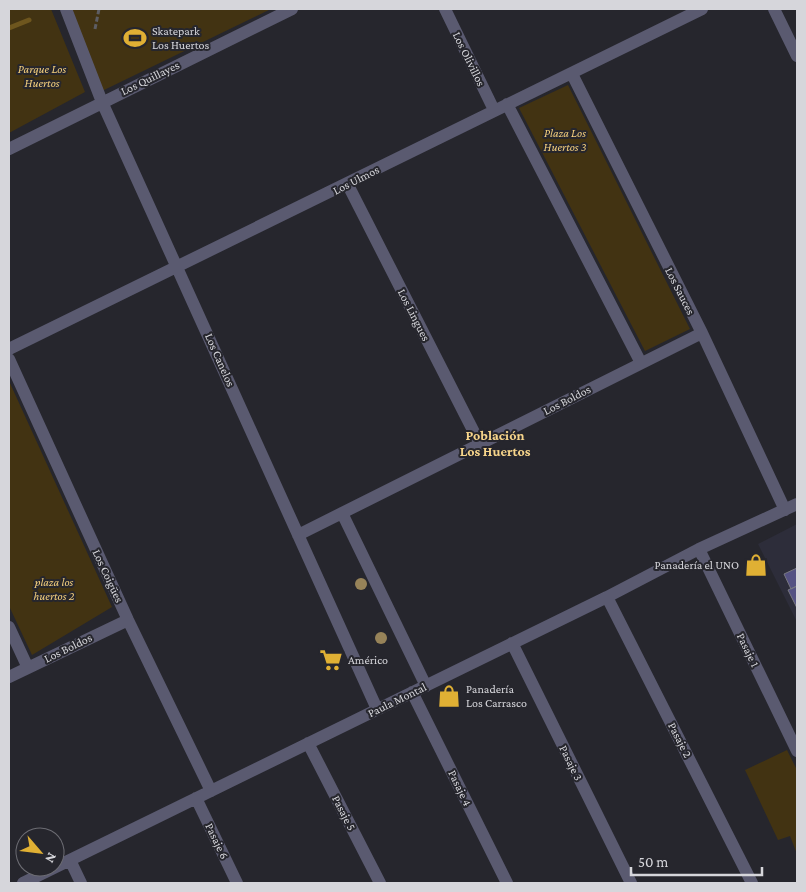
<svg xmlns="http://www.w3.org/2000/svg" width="806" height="892" font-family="'Crimson Pro',serif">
<rect width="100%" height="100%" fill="#26262d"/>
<path fill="#2d2d3a" d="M797,524V622L758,544Z"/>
<path fill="#423312" d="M9,9H51L85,92L9,133Z
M72,9H271L102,91Z
M568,85L690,329L645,351L519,108Z
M9,381L112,607L32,655L9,606Z
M787,750L797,770V854L790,836L778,840L745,770Z"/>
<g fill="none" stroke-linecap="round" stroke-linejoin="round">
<path stroke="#6e561e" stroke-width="5" d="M9,28L29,20"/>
</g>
<path fill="#555283" stroke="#787881" d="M797,568V586L791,589L784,574Z
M797,586V608L788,590Z"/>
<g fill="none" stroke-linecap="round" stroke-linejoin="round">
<path stroke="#5d5d63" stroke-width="3" stroke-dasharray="5 2.5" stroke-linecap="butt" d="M95,29L99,9"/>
<path stroke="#5a5a70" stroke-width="12" d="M66,9L102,102L377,709
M445,9L494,110
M774,9L797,56
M572,74L702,333L785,510
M507,104L641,363
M9,149L292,9
M348,185L480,444
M9,349C240,235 472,124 702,9
M9,359L128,620L211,791
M342,513L426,686
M298,535L702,333
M699,549L797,751
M607,597L752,883
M9,627L28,668
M512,643L631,883
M9,677L128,620
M412,692L507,883
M308,743L380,883
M196,798L237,883
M70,860L81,883
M23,883L607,597L699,549L797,504"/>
</g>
<g fill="#978359">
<circle cx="361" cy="584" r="6"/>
<circle cx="381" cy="638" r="6"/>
</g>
<defs>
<symbol id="stadium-bare" viewBox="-9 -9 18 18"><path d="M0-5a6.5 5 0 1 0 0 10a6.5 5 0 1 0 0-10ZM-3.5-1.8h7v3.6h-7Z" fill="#e0b034" stroke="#26262d" stroke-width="2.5" paint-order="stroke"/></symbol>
<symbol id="shop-bare" viewBox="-9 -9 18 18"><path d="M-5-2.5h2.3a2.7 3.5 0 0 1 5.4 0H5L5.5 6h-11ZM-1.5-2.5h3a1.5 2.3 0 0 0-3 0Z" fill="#e0b034" stroke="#26262d" stroke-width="2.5" paint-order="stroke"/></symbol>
<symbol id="supermarket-bare" viewBox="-9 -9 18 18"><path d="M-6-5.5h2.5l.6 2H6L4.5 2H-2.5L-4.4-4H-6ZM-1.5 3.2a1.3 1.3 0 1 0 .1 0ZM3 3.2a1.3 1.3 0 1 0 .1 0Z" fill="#e0b034" stroke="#26262d" stroke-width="2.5" paint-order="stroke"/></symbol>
</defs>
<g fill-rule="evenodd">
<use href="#stadium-bare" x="119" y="22" width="32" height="32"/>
<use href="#shop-bare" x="740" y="549" width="32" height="32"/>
<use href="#supermarket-bare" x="315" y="644" width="32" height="32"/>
<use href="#shop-bare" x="433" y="680" width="32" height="32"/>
</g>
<g text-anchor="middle" stroke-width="4" stroke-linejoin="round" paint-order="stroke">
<g font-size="12" fill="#d6d6db" stroke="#26262d" text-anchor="start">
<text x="152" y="35">Skatepark<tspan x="152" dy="14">Los Huertos</tspan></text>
<text x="739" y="569" text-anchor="end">Panadería el UNO</text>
<text x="348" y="664">Américo</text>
<text x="466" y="693">Panadería<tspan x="466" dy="14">Los Carrasco</tspan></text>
</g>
<g font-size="12" fill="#d6d6db" stroke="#26262d">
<text transform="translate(469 59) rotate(64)" y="4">Los Olivillos</text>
<text transform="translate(150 78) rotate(-26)" y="4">Los Quillayes</text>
<text transform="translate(356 180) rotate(-27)" y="4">Los Ulmos</text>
<text transform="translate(680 291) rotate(63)" y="4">Los Sauces</text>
<text transform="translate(414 315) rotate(63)" y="4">Los Lingues</text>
<text transform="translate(220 360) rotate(66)" y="4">Los Canelos</text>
<text transform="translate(567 400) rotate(-27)" y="4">Los Boldos</text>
<text transform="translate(108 576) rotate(65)" y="4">Los Coigües</text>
<text transform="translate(68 648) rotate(-26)" y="4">Los Boldos</text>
<text transform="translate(748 650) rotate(64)" y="4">Pasaje 1</text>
<text transform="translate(397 700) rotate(-26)" y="4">Paula Montal</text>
<text transform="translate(680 740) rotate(63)" y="4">Pasaje 2</text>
<text transform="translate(571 763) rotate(64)" y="4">Pasaje 3</text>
<text transform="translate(460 788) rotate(64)" y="4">Pasaje 4</text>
<text transform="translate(344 813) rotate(63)" y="4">Pasaje 5</text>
<text transform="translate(217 841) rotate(64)" y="4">Pasaje 6</text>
</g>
<g font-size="12" font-style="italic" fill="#f4cf7d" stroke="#26262d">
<text x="42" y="73">Parque Los<tspan x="42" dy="14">Huertos</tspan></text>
<text x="565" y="137">Plaza Los<tspan x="565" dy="14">Huertos 3</tspan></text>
<text x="54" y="586">plaza los<tspan x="54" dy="14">huertos 2</tspan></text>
</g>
<g font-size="14" font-weight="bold" fill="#f7d58b" stroke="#26262d">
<text x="495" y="440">Población<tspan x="495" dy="16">Los Huertos</tspan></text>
</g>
</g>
<rect width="806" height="892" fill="none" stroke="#d6d6db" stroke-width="20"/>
<g transform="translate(40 852) rotate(118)"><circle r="24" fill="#26262d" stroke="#6c6c73"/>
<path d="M0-4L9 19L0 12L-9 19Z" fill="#e0b034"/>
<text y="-8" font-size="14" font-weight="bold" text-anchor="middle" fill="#d6d6db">N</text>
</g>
<path d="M631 867v8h131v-8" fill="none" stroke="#d6d6db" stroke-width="2.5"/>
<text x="638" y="867" font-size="15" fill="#d6d6db" stroke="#26262d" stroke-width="4" paint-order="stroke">50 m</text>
</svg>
